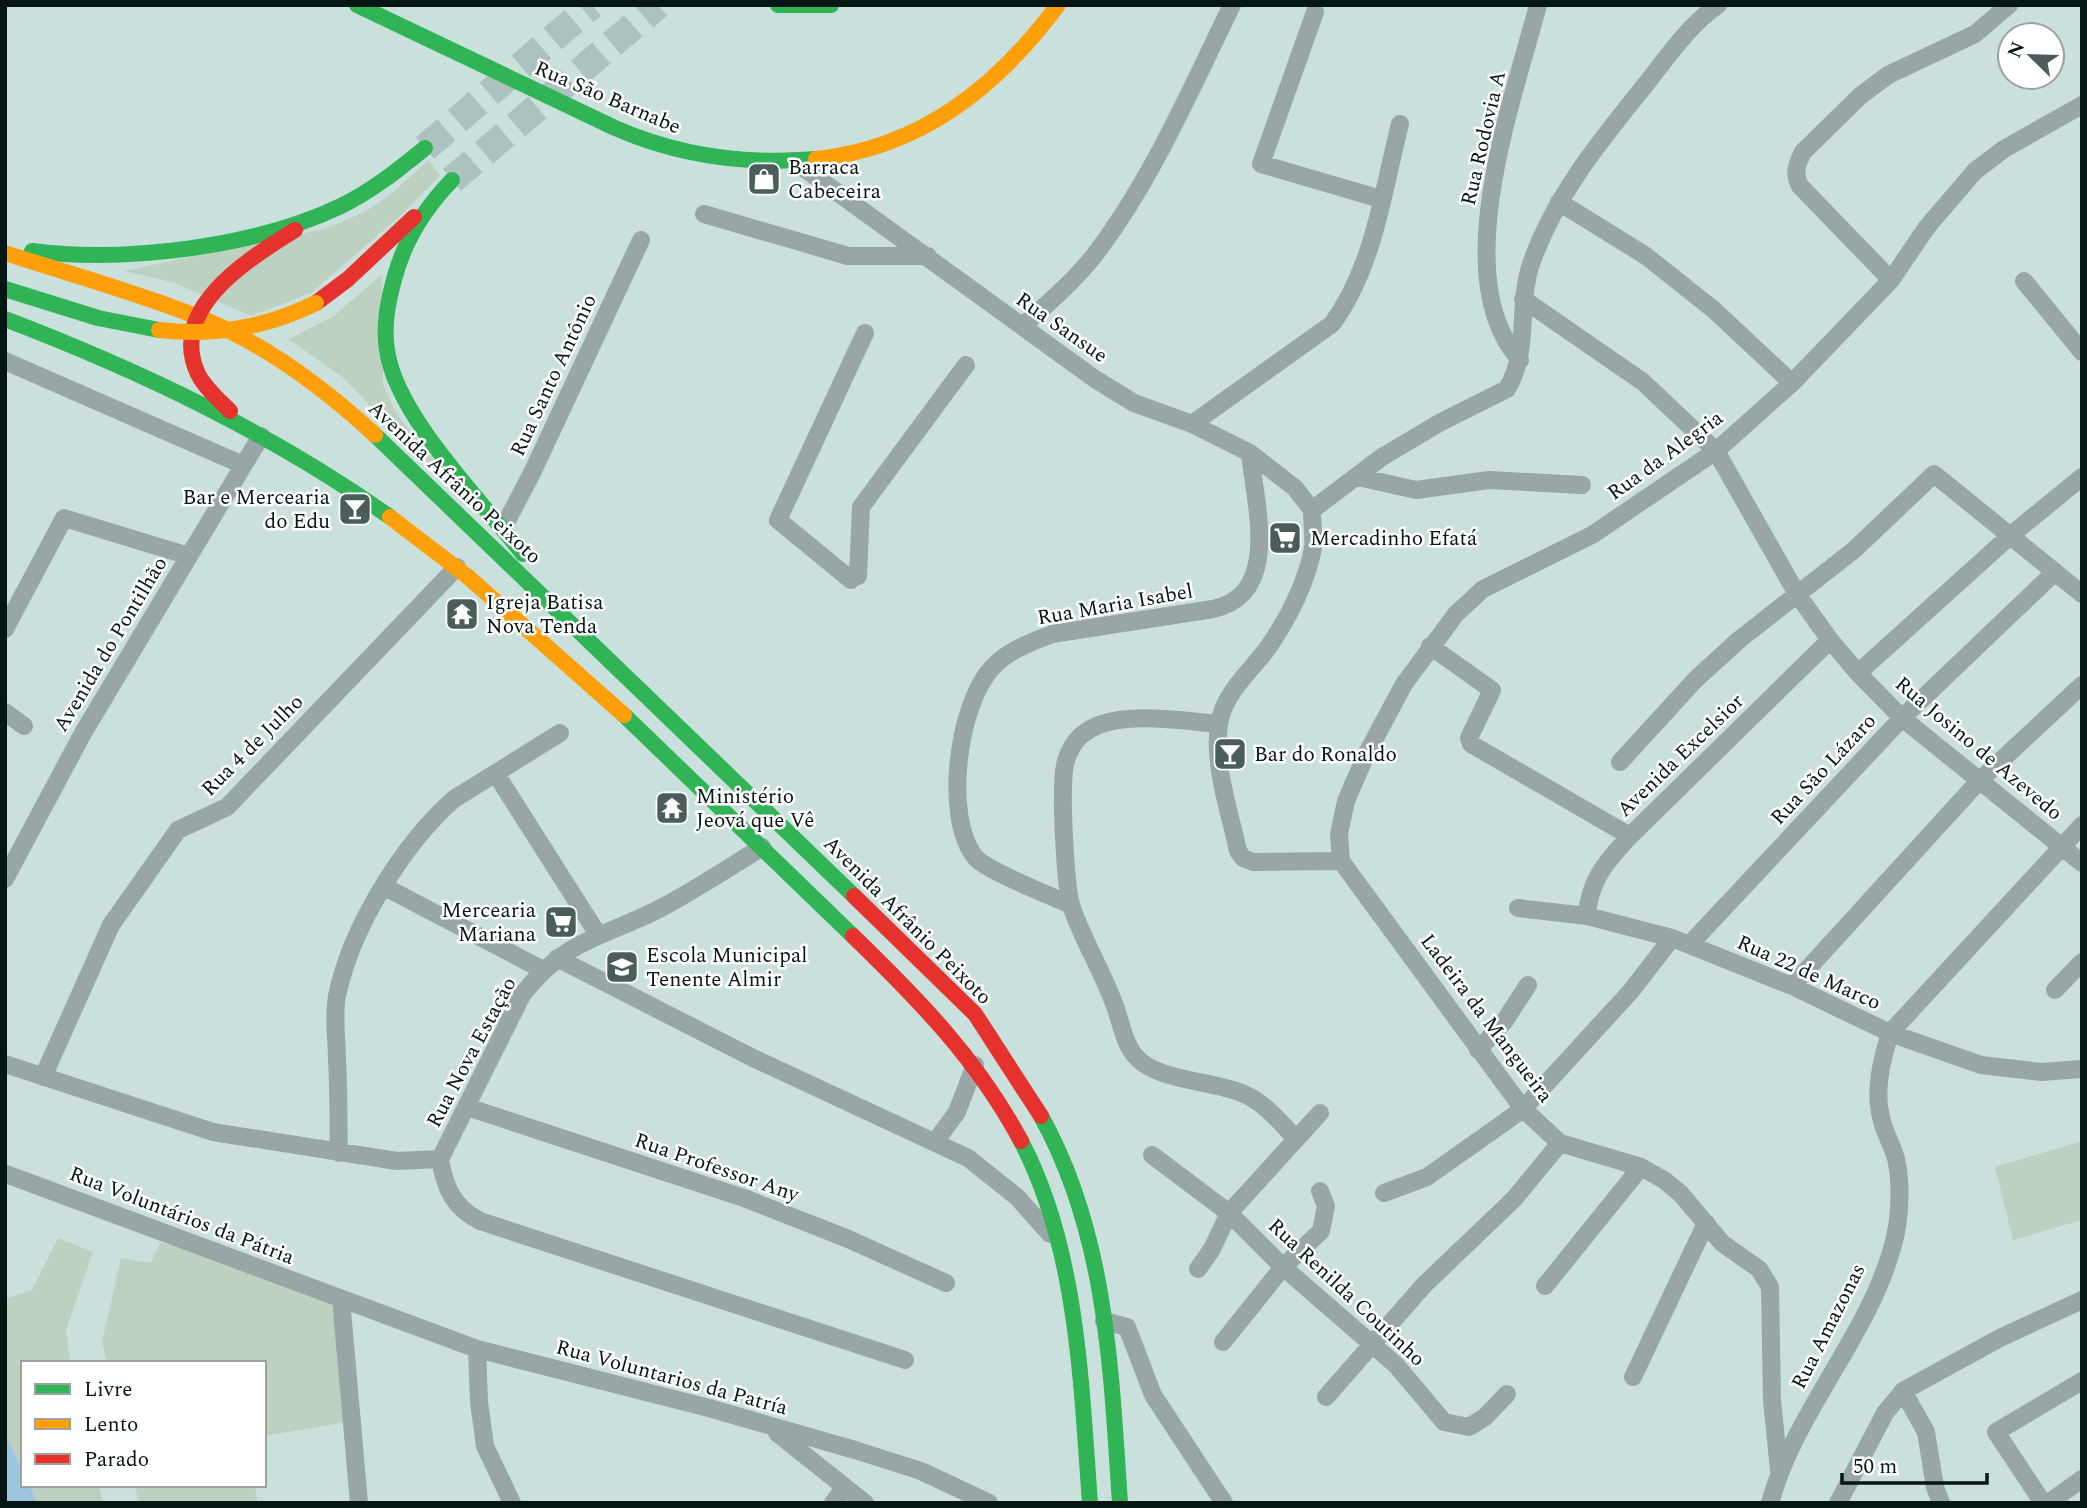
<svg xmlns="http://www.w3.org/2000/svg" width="2087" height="1508" font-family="Spectral,serif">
<rect width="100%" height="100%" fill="#c9e0dd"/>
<path fill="#bcd1bf" d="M429,160L440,176L399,217L311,293L251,316L175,283L124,271L324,229L365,212L392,193Z
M382,274L383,384L396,413L445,475L442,478L342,377L289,339L334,316Z
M2082,1141V1220L2013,1240L1995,1167Z
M58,1238L93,1252L66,1330L70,1363H23V1485H99L103,1503H5V1299L32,1290Z
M161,1242L331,1300L348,1422L264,1436V1363H107L102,1342L121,1258L151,1263Z
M135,1485H255L258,1503H139Z"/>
<path fill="#9cc5e0" d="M5,1435L23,1472V1485H29L37,1503H5Z"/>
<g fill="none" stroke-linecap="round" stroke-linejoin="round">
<path stroke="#acc2bf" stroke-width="28" stroke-dasharray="28 14" stroke-linecap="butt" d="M425,148L592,5
M452,180L658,5"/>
<path stroke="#99a6a7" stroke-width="18" d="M1315,12L1261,164L1381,199
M794,161L1095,379L1134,403L1192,424L1250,453L1295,488L1312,510
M1559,202L1646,256L1714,310L1792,383
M704,214L848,256H928
M1891,280L1800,186C1793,173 1797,164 1803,152L1860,96L1888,75L1975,34L2009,5
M2024,281L2082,352
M1523,299L1643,382L1716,451L1797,594L1830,640L1858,673L1902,718L2082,863
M1024,325C1048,303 1073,282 1093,257C1151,182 1190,91 1232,5
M1520,360C1446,279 1514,98 1538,5
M5,361L243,465
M1192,424L1332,324C1374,267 1383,191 1400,124
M1358,477L1416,490L1489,480L1582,485
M503,528L532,473L641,240
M858,576L861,507L966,365
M851,580L778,520L865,333
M5,629L64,518L189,556
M1430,646L1492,690L1469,738L1471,744L1630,836
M1858,673L2011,535L2082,477
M5,712L24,726
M1219,724C1180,721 1103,706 1076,741C1071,747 1066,758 1065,765C1060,787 1065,888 1072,908C1083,940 1101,969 1113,1001C1121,1019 1123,1045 1138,1059C1160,1081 1215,1081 1244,1094C1265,1103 1281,1123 1296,1139
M1620,762L1696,679L1740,639L1854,550L1934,474L2082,594
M496,774L597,933
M762,847C729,868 696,889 661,908C603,938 566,938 522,995L440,1159C445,1188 453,1207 480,1221L905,1360
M1341,861L1253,862L1243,858L1238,851C1230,812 1213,766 1219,725C1223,694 1249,673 1267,649C1287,621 1307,582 1313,548C1314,536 1312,522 1312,510L1382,457L1441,422L1507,389C1530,351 1517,306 1531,264C1555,195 1601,140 1646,84C1668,56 1688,26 1718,5
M1341,861L1339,834L1346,801L1366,755L1404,684L1456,614L1483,589L1592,535L1716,451L1792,383L1891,280L1927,227L1975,171L2004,149L2082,105
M1341,861L1523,1109L1560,1143L1641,1167L1664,1180L1681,1194L1722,1243L1759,1269L1770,1287L1772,1400L1779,1470
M5,879L83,733L261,436
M385,887L543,970
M1071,905C1050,895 988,872 975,857C943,817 958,704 992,668C1007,651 1031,642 1052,634L1213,609C1282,594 1255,505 1250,453
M1518,908L1587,916L1672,938L1792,986L1890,1033L1981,1065L2041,1072L2082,1069
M1587,916C1589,880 1607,861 1630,836L1830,640
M1690,944L1902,718L2055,572
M557,958L751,1057L968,1158L1017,1197L1050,1234
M1792,986L1979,781L2082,685
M2055,990L2082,962
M1478,1050L1504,1022L1528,985
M5,1064L213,1132L397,1161L440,1159
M43,1077L111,925L178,830L227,807L457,567
M467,1107L744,1198L846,1238L946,1283
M935,1142L957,1112L975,1065
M339,1153C338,1122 339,1091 337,1061C337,1039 333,1018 337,996C351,928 402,845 454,799L560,733
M1152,1155L1229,1213L1283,1267L1396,1365L1444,1422L1469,1427L1485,1417L1507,1394
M6,1174L477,1349L709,1408L855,1450L921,1471L989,1503
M1384,1193L1427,1177L1523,1109L1631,991L1672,938
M1198,1269L1212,1249L1229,1213L1320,1113
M1545,1286L1641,1167
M341,1299L359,1503
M1104,1321L1127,1327L1153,1395L1224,1503
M1223,1342L1283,1267L1321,1231L1326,1206L1320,1191
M477,1349L479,1402L485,1446L512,1503
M1633,1377L1706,1223
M1903,1391L1926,1432L1935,1487L1941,1503
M1326,1397L1424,1285L1514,1199L1560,1143
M777,1433L865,1503
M833,1503L845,1487
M1770,1503C1796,1408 1873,1332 1895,1237C1900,1215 1901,1185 1897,1163C1894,1147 1884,1133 1881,1117C1874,1090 1882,1059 1890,1033L2082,825
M1838,1503L1885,1413L1903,1391L2000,1338L2082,1300
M2043,1503L1996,1432L2082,1381
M2048,1503L2082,1479"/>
<path stroke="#30b455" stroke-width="16" d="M357,5L615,128C679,156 747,165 816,159
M778,5H831
M452,180C426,207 405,240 395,276C388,301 383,325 387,350C396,416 482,501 523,554
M32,251C125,263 256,247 341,206C372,191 399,169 425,148
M5,289L98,318L159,330
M5,319C141,371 271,433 390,517
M375,435L854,896
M624,715L853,936
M1041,1116C1107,1235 1111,1370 1120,1503
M1021,1141C1078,1250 1081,1384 1090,1503"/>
<path stroke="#ff9f0a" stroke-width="16" d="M816,159C921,148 997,87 1058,5
M5,253C69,274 136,292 198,317C265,343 323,387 375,435
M390,517L467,576L624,715"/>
<path stroke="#e5322d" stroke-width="16" d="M316,303L348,279L414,217
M230,411C219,400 205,388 198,374C167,308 249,259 295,230
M854,896L975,1014L1041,1116
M853,936C920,1001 977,1059 1021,1141"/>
<path stroke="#ff9f0a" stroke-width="16" d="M159,330C215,336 265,328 316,303"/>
</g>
<defs>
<symbol id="shop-square" viewBox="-11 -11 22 22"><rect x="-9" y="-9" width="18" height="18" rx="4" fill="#4a5d5a" stroke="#fff"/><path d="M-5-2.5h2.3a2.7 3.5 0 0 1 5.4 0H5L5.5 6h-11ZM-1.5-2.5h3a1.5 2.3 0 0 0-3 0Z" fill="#fff"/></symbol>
<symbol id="bar-square" viewBox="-11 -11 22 22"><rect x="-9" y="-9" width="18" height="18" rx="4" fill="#4a5d5a" stroke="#fff"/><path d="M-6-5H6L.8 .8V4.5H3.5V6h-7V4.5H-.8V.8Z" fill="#fff"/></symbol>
<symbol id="supermarket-square" viewBox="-11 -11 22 22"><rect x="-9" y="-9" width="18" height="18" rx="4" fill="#4a5d5a" stroke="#fff"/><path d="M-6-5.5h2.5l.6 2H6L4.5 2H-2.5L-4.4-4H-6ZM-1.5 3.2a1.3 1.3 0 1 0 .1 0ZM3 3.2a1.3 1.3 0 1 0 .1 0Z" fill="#fff"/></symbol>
<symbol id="temple-square" viewBox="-11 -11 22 22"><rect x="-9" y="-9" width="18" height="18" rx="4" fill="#4a5d5a" stroke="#fff"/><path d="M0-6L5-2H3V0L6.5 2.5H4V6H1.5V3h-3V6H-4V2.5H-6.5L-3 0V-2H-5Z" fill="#fff"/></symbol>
<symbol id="school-square" viewBox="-11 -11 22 22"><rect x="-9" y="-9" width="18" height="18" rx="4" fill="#4a5d5a" stroke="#fff"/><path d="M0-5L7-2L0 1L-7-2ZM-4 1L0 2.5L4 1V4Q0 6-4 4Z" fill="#fff"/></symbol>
</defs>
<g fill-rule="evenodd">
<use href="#shop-square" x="745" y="160" width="38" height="38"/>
<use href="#bar-square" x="336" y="490" width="38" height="38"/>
<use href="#supermarket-square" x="1266" y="519" width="38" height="38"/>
<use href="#temple-square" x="443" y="595" width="38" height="38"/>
<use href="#bar-square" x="1211" y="735" width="38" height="38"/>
<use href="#temple-square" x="653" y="789" width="38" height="38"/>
<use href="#supermarket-square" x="542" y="903" width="38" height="38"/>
<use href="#school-square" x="603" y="948" width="38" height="38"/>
</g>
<g text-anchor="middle" stroke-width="5" stroke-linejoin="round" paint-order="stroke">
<g font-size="21" fill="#061614" stroke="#fff">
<text transform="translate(608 97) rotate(23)" y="7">Rua São Barnabe</text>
<text transform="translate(1483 138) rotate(-77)" y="7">Rua Rodovia A</text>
<text transform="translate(1062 327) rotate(35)" y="7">Rua Sansue</text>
<text transform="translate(553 375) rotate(-65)" y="7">Rua Santo Antônio</text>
<text transform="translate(1665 455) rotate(-36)" y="7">Rua da Alegria</text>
<text transform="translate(455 482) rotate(43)" y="7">Avenida Afrânio Peixoto</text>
<text transform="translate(1115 604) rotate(-10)" y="7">Rua Maria Isabel</text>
<text transform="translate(110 644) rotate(-59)" y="7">Avenida do Pontilhão</text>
<text transform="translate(252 745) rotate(-45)" y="7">Rua 4 de Julho</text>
<text transform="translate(1979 748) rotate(40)" y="7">Rua Josino de Azevedo</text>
<text transform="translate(1680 755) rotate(-44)" y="7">Avenida Excelsior</text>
<text transform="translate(1823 769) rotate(-47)" y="7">Rua São Lázaro</text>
<text transform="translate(908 920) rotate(45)" y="7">Avenida Afrânio Peixoto</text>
<text transform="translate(1809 972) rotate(24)" y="7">Rua 22 de Marco</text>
<text transform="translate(1487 1018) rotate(53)" y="7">Ladeira da Mangueira</text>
<text transform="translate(471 1052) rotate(-62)" y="7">Rua Nova Estação</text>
<text transform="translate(717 1167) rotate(19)" y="7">Rua Professor Any</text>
<text transform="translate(182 1215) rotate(21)" y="7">Rua Voluntários da Pátria</text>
<text transform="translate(1347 1292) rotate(43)" y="7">Rua Renilda Coutinho</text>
<text transform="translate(1828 1326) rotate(-63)" y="7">Rua Amazonas</text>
<text transform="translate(672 1377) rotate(15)" y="7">Rua Voluntarios da Patría</text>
</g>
<g font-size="21" fill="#061614" stroke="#fff" text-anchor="start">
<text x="788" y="174">Barraca<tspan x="788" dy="24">Cabeceira</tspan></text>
<text x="330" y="504" text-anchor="end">Bar e Mercearia<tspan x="330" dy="24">do Edu</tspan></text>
<text x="1310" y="545">Mercadinho Efatá</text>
<text x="486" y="609">Igreja Batisa<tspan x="486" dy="24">Nova Tenda</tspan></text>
<text x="1254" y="761">Bar do Ronaldo</text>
<text x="696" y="803">Ministério<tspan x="696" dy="24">Jeová que Vê</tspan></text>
<text x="536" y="917" text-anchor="end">Mercearia<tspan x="536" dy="24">Mariana</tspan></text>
<text x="646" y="962">Escola Municipal<tspan x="646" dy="24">Tenente Almir</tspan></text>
</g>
</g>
<rect width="2087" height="1508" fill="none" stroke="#061614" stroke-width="14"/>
<rect x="21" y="1361" width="245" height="126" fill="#ffffff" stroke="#9ba2a1" stroke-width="2"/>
<rect x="35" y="1384" width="35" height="10" fill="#30b455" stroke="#9ba2a1" stroke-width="2"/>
<text x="84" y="1396" font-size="21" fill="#061614">Livre</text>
<rect x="35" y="1419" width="35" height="10" fill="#ff9f0a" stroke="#9ba2a1" stroke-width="2"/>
<text x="84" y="1431" font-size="21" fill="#061614">Lento</text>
<rect x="35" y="1454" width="35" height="10" fill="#e5322d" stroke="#9ba2a1" stroke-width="2"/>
<text x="84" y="1466" font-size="21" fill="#061614">Parado</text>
<g transform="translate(2031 56) rotate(293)"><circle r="33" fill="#ffffff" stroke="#9ba2a1" stroke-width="2"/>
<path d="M0-5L12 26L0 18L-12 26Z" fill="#4a5d5a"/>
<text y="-10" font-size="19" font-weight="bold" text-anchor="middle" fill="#061614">N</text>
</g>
<path d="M1842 1473v10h145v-10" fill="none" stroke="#061614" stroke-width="3.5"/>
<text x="1853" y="1473" font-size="21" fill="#061614" stroke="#ffffff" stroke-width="5" paint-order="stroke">50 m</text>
</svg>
